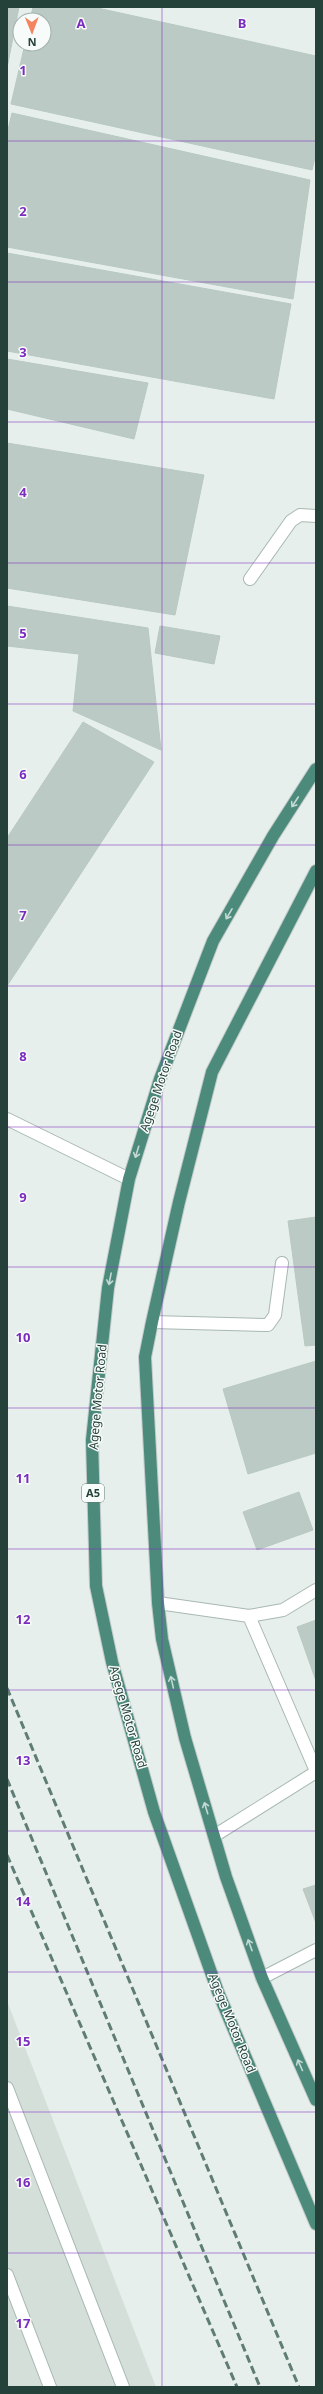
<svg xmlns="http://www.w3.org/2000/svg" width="323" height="2394" font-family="'Noto Sans',sans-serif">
<rect width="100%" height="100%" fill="#e6efeb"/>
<path fill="#d4dfda" d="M7,2001L156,2387H7Z"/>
<path fill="#bbcac4" stroke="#b8c9c2" d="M7,7H19L7,68Z
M33,7H93L316,56V154L312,170L11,104L25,44H44V20H30Z
M12,113L310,180L293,299L7,247V134Z
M7,253L291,304L274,399L7,351Z
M7,359L148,383L134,439L7,409Z
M7,443L204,475L175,615L7,588Z
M7,606L148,628L161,750L73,711L79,654L7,646Z
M160,626L220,636L214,664L155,653Z
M83,722L154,762L7,986V838Z
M316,1217V1345L305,1346L288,1221Z
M316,1361V1453L248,1474L223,1389Z
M299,1492L313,1530L257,1550L243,1512Z
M316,1620V1681L297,1627Z
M316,1885V1923L303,1889Z"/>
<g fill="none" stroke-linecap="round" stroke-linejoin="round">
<defs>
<path id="service" d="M250,579L291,521L300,515L316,516
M7,1119L129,1179
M152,1322L268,1325L275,1315L282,1263
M158,1603L249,1616L283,1610L316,1590
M249,1616L316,1771
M214,1836L316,1772
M262,1978L316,1950
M7,2275L50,2387"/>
<path id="minor" d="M7,2088L123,2387"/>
<path id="trunk" d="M316,769L273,836L213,941L160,1079L129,1179L108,1288L92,1440L96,1586L112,1662L154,1812L218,1992L316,2224
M316,871L212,1072L179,1202L152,1322L145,1357L158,1603L162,1639L185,1738L226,1877L262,1978L316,2100"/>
</defs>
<use href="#service" stroke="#a8b8b2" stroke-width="14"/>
<use href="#minor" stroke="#a8b8b2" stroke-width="14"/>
<use href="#trunk" stroke="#c2cac8" stroke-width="14"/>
<use href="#service" stroke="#fff" stroke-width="12"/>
<use href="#minor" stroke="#fff" stroke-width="12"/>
<use href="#trunk" stroke="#4c8a7c" stroke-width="12"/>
<path stroke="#5f7d75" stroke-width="3" stroke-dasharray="8 4" stroke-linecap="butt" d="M7,1688L299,2387
M7,1779L260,2387
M7,1855L237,2387"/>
</g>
<defs><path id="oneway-shaft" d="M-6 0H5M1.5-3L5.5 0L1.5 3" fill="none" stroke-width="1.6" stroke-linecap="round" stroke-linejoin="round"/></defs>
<g stroke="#c4d9d4">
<use href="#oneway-shaft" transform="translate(295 802) rotate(123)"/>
<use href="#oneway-shaft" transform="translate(229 914) rotate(120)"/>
<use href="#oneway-shaft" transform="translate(137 1152) rotate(107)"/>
<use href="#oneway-shaft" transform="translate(110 1279) rotate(101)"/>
<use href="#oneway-shaft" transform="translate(172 1682) rotate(-103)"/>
<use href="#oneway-shaft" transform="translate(206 1808) rotate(-107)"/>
<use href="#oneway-shaft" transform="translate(250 1945) rotate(-110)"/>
<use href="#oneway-shaft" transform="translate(300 2065) rotate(-114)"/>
</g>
<path fill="none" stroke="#7b2cbf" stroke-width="1" stroke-opacity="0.55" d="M162,7V2387M7,141H316M7,282H316M7,422H316M7,563H316M7,704H316M7,845H316M7,986H316M7,1127H316M7,1267H316M7,1408H316M7,1549H316M7,1690H316M7,1831H316M7,1972H316M7,2112H316M7,2253H316"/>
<g text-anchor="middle" stroke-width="3" stroke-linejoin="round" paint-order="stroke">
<rect fill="#f7fbf9" stroke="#637a73" stroke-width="1" x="82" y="1484" width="22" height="18" rx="3"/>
<g font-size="11" font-weight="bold" fill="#24423a">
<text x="93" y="1497">A5</text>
</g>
<g font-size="12" fill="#24423a" stroke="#f7fbf9">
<text transform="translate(161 1081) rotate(-71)" y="4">Agege Motor Road</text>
<text transform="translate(98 1397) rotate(-85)" y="4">Agege Motor Road</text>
<text transform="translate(128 1717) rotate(74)" y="4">Agege Motor Road</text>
<text transform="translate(232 2023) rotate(68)" y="4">Agege Motor Road</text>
</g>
</g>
<g font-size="13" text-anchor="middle" font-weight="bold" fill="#7b2cbf" stroke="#f7fbf9" stroke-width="3" stroke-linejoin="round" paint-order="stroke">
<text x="81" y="28">A</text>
<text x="242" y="28">B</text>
<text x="23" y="75">1</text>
<text x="23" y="216">2</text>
<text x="23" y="357">3</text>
<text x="23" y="497">4</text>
<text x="23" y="638">5</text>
<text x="23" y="779">6</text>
<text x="23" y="920">7</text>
<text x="23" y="1061">8</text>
<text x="23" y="1202">9</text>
<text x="23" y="1342">10</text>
<text x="23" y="1483">11</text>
<text x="23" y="1624">12</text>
<text x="23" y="1765">13</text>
<text x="23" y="1906">14</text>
<text x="23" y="2046">15</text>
<text x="23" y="2187">16</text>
<text x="23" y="2328">17</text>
</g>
<rect width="323" height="2394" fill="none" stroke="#24423a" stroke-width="16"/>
<g transform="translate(32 32) rotate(179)"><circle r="19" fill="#f7fbf9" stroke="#a3b1ad"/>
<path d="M0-3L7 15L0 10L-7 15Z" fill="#f4845f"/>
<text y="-6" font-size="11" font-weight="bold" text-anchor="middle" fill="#24423a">N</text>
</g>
</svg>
